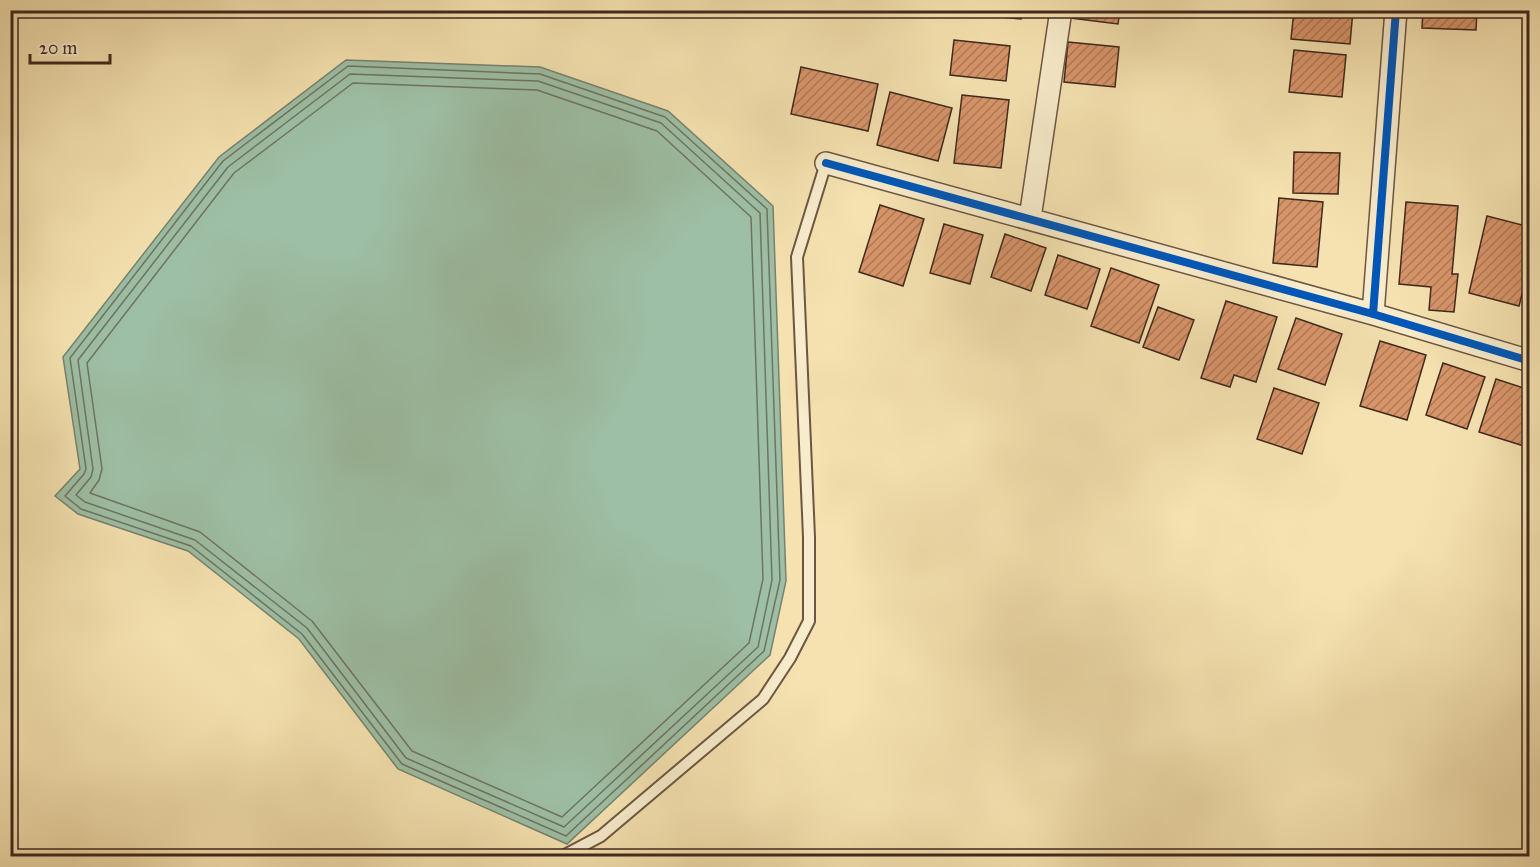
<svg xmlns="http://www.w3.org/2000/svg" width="1540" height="867" font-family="'IM FELL Great Primer',serif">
<defs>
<pattern id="building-hatch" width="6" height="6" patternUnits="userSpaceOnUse" patternTransform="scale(1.5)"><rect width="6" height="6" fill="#d8956a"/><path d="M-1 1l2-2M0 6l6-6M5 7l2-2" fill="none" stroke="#b17a57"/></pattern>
</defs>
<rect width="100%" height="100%" fill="#f5e2b0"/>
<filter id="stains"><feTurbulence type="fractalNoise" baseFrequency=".00333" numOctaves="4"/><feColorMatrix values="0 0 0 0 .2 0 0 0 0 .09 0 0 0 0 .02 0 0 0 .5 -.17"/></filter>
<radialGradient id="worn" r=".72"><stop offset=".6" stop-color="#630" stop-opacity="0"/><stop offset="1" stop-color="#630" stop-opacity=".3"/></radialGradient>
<path fill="#9dbfa5" stroke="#77836f" stroke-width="1.5" d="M346,60L540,67L668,111L773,206L786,581L770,655L567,844L398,769L299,639L188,551L78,514L55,496L80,469L63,357L219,157Z"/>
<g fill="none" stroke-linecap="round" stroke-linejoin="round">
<path stroke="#6e7462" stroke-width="1.5" d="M348,66L540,74L665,117L767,209L780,580L764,651L566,836L402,764L302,634L191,546L81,509L65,496L84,474L86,469L70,358L223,161Z
M350,74L538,81L661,123L760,213L772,580L758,647L564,827L406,758L307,628L195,540L85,502L76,495L91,477L93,469L78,360L228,167Z
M353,83L537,90L657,131L751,217L763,579L749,643L562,817L412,751L312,621L200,532L90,493L99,480L102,469L87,363L234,173Z"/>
</g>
<path fill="url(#building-hatch)" stroke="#3f291f" stroke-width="1.5" d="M974,10H1022L1021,19L974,14Z
M1072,10H1120L1118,24L1071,18Z
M1294,10H1353L1350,44L1291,39Z
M1423,10H1477L1476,30L1422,28Z
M954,40L1010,46L1006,81L950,75Z
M1068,42L1119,47L1115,87L1064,82Z
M1294,50L1346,55L1342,97L1289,92Z
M801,67L878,84L868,131L791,114Z
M890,92L952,108L938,161L877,145Z
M962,95L1009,100L1001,168L954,163Z
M1294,152L1340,153L1338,194L1293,193Z
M1279,198L1323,202L1317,267L1273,263Z
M1406,202L1458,206L1452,274H1458L1454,312L1429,310L1431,287L1399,284Z
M880,205L924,219L903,286L859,272Z
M1487,216L1530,227V263L1519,306L1469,293Z
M944,224L983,235L970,284L930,273Z
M1005,234L1046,248L1031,291L991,277Z
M1058,255L1100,269L1087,309L1045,295Z
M1111,268L1159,285L1139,343L1091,326Z
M1226,301L1277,317L1256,382L1234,375L1230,387L1201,378Z
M1158,307L1194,320L1179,360L1143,347Z
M1296,318L1342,334L1325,385L1278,369Z
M1380,341L1426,355L1407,420L1360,406Z
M1443,363L1485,377L1467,429L1426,415Z
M1496,379L1530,390V428L1524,446L1479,432Z
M1274,388L1319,403L1302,454L1257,439Z"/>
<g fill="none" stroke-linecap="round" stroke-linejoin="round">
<defs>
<path id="lane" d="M563,856L601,836L763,699L790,658L809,621V537L797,257L826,163"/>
<path id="street" d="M826,163L1373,314L1530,361
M1030,218L1061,10
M1373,314L1396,10"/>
</defs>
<use href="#lane" stroke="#6c5743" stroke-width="14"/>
<use href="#street" stroke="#6c5743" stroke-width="24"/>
<use href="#lane" stroke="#f8eccc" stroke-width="10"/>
<use href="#street" stroke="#f8eccc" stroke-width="21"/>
<defs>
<path id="cycleway" d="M826,163L1373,314L1530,361
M1373,314L1396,10"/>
</defs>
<use href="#cycleway" stroke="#f8eccc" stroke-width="11"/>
<use href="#cycleway" stroke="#0057b8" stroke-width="8"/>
</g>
<rect width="1540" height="867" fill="none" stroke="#f5e2b0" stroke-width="36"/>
<rect x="12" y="12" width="1516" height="843" fill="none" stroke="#3f291f" stroke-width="3"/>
<rect x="18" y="18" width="1504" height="831" fill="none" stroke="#3f291f" stroke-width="1.5"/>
<path d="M30 54v9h80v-9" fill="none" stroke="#3f291f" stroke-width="3"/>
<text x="39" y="54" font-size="18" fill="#3f291f" stroke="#f8eccc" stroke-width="4.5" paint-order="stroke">20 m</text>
<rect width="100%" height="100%" filter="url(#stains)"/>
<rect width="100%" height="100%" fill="url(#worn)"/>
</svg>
